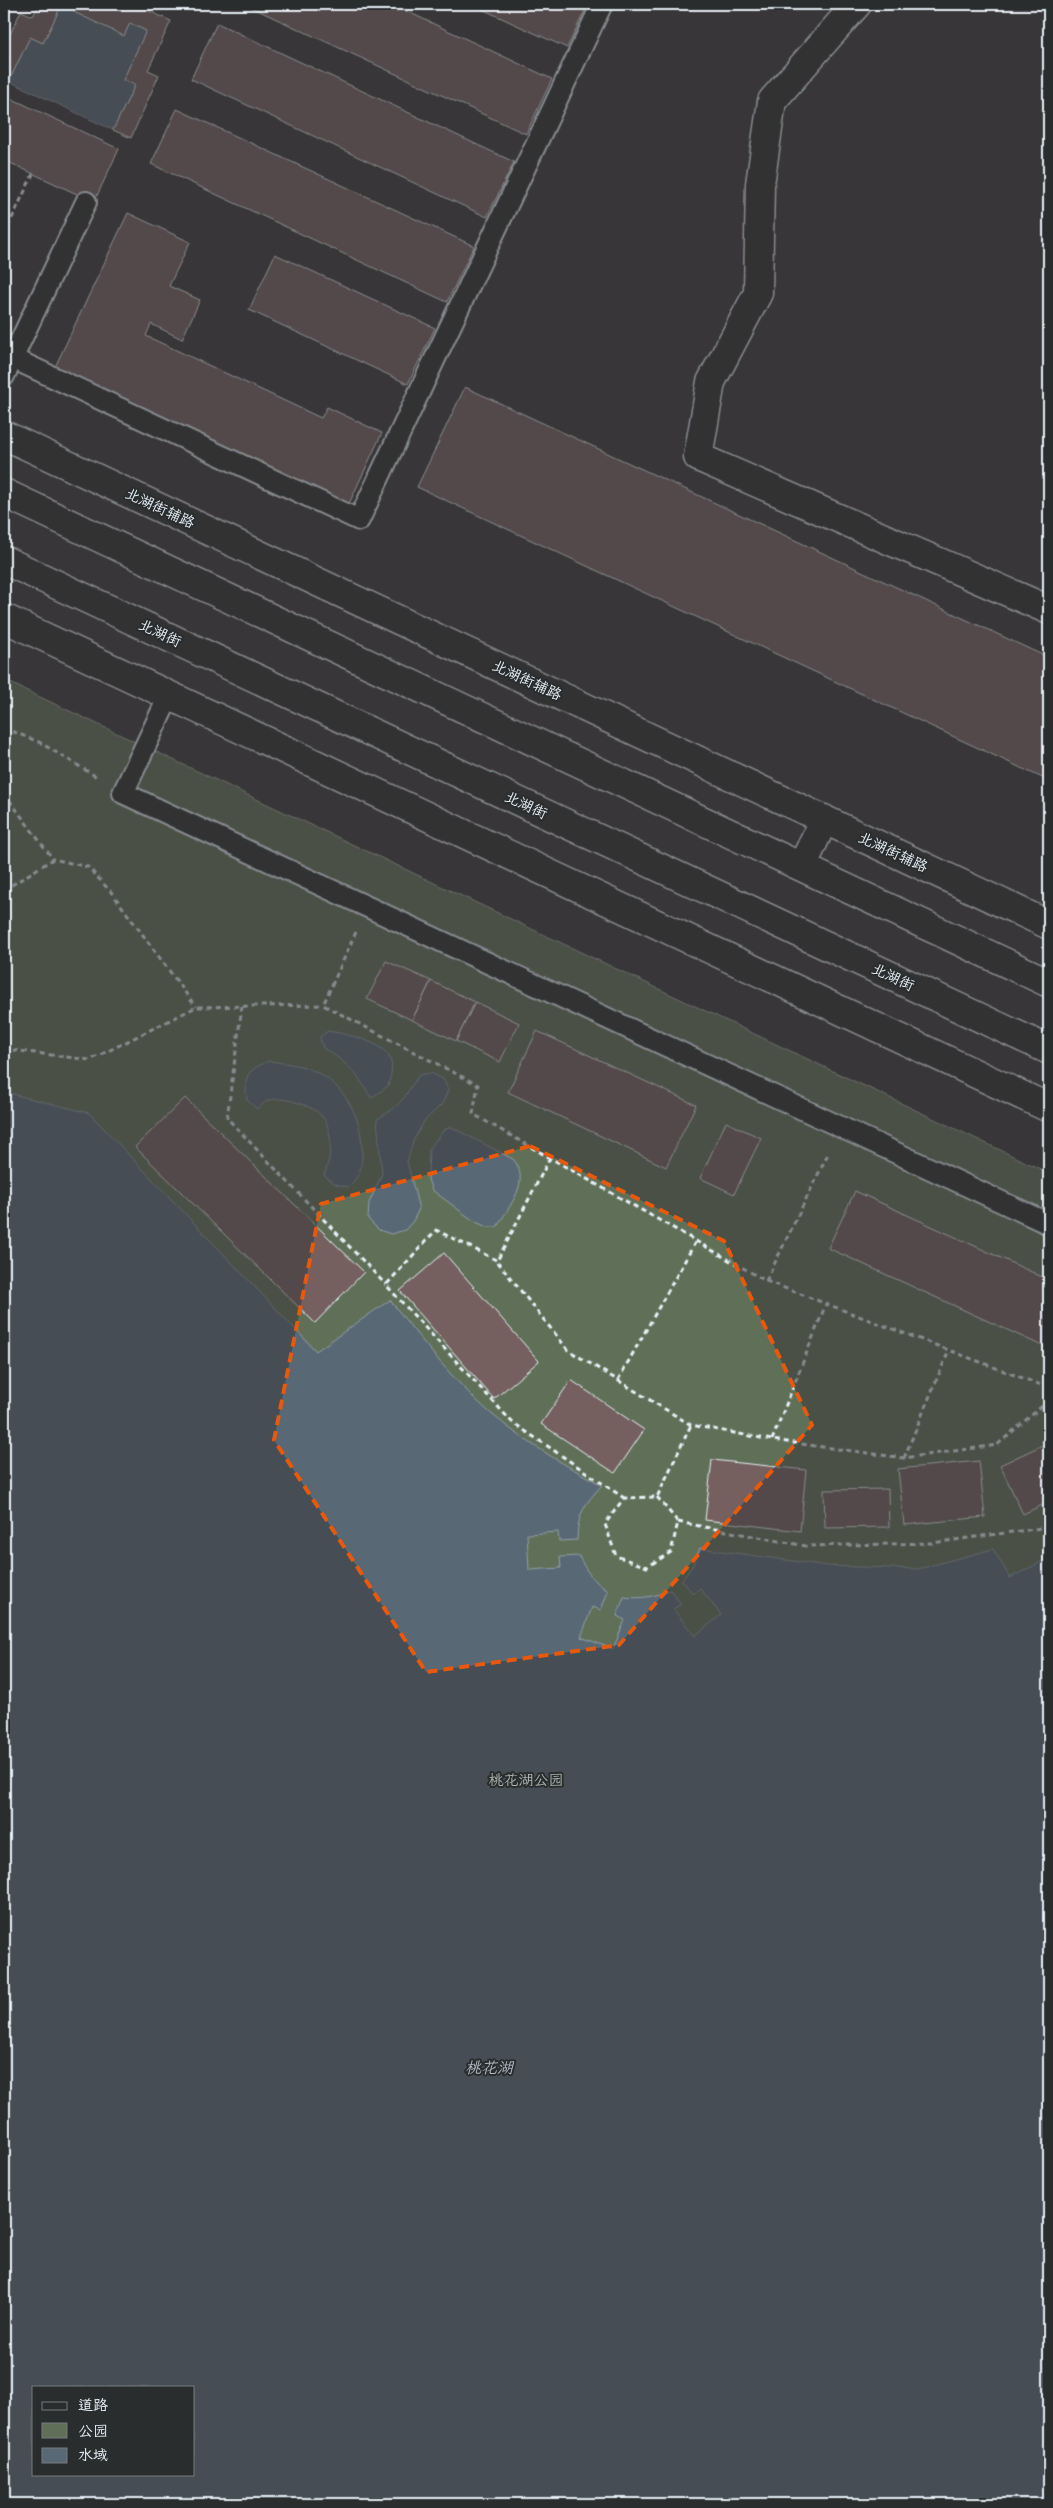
<svg xmlns="http://www.w3.org/2000/svg" width="1053" height="2508" font-family="'Architects Daughter','LXGW WenKai TC',sans-serif">
<rect width="100%" height="100%" fill="#393738"/>
<filter id="ink" filterUnits="userSpaceOnUse"><feTurbulence type="fractalNoise" baseFrequency=".02" numOctaves="2"/><feDisplacementMap in="SourceGraphic" scale="10" xChannelSelector="R" yChannelSelector="G"/><feConvolveMatrix kernelMatrix="1 2 1 2 8 2 1 2 1" color-interpolation-filters="sRGB"/></filter>
<g filter="url(#ink)">
<path fill="#607058" stroke="#a4b0a8" fill-rule="evenodd" d="M4,680L1049,1173V2504H4ZM34,2387H194V2474H34Z"/>
<path fill="#586874" stroke="#929fa9" fill-rule="evenodd" d="M62,4H79L75,12L130,23L146,31L123,80L135,85L113,130L9,81L30,37L43,43Z
M328,1031C344,1034 384,1041 390,1059C394,1067 390,1078 388,1086L371,1098C358,1074 347,1062 323,1048L320,1037Z
M269,1061C281,1063 296,1064 307,1068C341,1081 360,1111 362,1146C362,1165 362,1174 348,1187L335,1184L324,1175C331,1159 335,1130 321,1115C311,1105 283,1096 270,1100C265,1101 261,1106 257,1109L247,1100C244,1075 246,1071 269,1061Z
M431,1073L443,1079L448,1090L442,1104L424,1121L413,1141L407,1162L419,1209L413,1221L405,1230L391,1234L379,1230L368,1219L369,1203L382,1174L377,1119C404,1104 402,1099 419,1075Z
M4,1092L89,1113L316,1351L390,1300C417,1335 444,1369 475,1399C512,1435 557,1461 602,1485C584,1505 578,1513 577,1540L559,1541L558,1532L527,1534L529,1570L561,1568L560,1557L579,1556C586,1572 594,1581 608,1591L601,1610L592,1607L581,1637L613,1649L625,1620L617,1616L624,1597C641,1599 654,1597 670,1590L681,1604L673,1609L695,1636L721,1615L700,1588L693,1594L682,1580L693,1565L700,1548L828,1566L918,1569L993,1549L1010,1578L1049,1558V2504H4ZM34,2387H194V2474H34Z
M451,1127L513,1159C532,1181 509,1206 497,1227H487L474,1221L432,1190L428,1179L429,1149L444,1130Z"/>
<path fill="#74615f" stroke="#e8f1f8" d="M39,4H62L43,43L30,37L9,81L4,78V47L21,11L33,16Z
M79,4H139L138,6L171,21L148,70L159,75L131,138L113,130L135,85L123,80L146,31L130,23L124,36L74,12Z
M244,4H391L552,79L526,134Z
M471,4H588L567,48Z
M217,23L514,162L487,217L191,79Z
M4,95L119,149L94,202L4,160Z
M177,109L474,246L447,302L151,164Z
M128,213L190,242L169,286L200,300L182,339L151,324L146,336L321,418L327,407L382,433L348,506L54,369Z
M275,254L435,328L408,384L249,310Z
M465,387L1049,658V781L417,487Z
M386,961L431,981L412,1020L367,999Z
M431,981L475,1002L456,1041L412,1020Z
M475,1002L519,1023L500,1062L456,1041Z
M537,1031L696,1105L666,1167L508,1092Z
M185,1098L364,1272L315,1323L135,1147Z
M726,1122L761,1138L734,1194L700,1178Z
M855,1191L1049,1280V1349L828,1248Z
M444,1253L539,1361L494,1399L400,1291Z
M571,1380L644,1430L615,1473L541,1424Z
M1049,1442V1502L1023,1514L1000,1465Z
M712,1460L806,1470L800,1531L705,1520Z
M979,1461L985,1517L904,1525L898,1469Z
M888,1489L889,1527L825,1528L824,1490Z"/>
<g fill="none" stroke-linecap="round" stroke-linejoin="round">
<defs>
<path id="lane" d="M12,358L359,520L602,4
M4,376L86,202
M169,696L123,793L1049,1224"/>
<path id="street" d="M857,4L772,101L760,184L758,293L711,382L698,457L1049,610"/>
<path id="secondary" d="M4,435L1049,925
M4,493L1049,983
M4,560L1049,1050
M4,618L1049,1108
M802,867L824,819"/>
</defs>
<use href="#lane" stroke="#e8f1f8" stroke-width="24"/>
<use href="#street" stroke="#e8f1f8" stroke-width="31"/>
<use href="#secondary" stroke="#e8f1f8" stroke-width="31"/>
<path stroke="#e8f1f8" stroke-width="3" stroke-dasharray="5 4" stroke-linecap="butt" d="M4,235L33,174
M4,728L39,742L97,777
M4,793L53,859
M4,890L53,859L88,867L112,893L196,1007
M356,932L323,1005L478,1085L473,1114L766,1281L1049,1388
M242,1006L227,1118L386,1285
M4,1049L90,1060L196,1007L323,1005
M550,1158L497,1261L568,1350L691,1425L772,1440L904,1458L997,1445L1049,1400
M496,1260L436,1230L386,1285L512,1422L624,1498
M766,1281L828,1154
M618,1380L696,1241
M772,1440L826,1304
M904,1458L949,1350
M657,1497L678,1522L671,1552L647,1567L616,1556L605,1524L624,1498L657,1497L691,1425
M678,1522L806,1546L932,1543L1049,1527"/>
<use href="#lane" stroke="#2a2d2e" stroke-width="20"/>
<use href="#street" stroke="#2a2d2e" stroke-width="28"/>
<use href="#secondary" stroke="#2a2d2e" stroke-width="28"/>
</g>
</g>
<path d="M0 0H1053V2508H0ZM530,1146L724,1241L812,1425L619,1645L426,1672L274,1440L321,1204Z" fill="#393738" fill-opacity=".55" fill-rule="evenodd"/>
<path fill="none" stroke="#e8590c" stroke-width="4" stroke-dasharray="10 6" stroke-linejoin="round" d="M530,1146L724,1241L812,1425L619,1645L426,1672L274,1440L321,1204Z"/>
<g text-anchor="middle" stroke-width="4" stroke-linejoin="round" paint-order="stroke">
<g font-size="15" fill="#e8f1f8" stroke="#2a2d2e">
<text transform="translate(160 508) rotate(25)" y="5">北湖街辅路</text>
<text transform="translate(160 633) rotate(25)" y="5">北湖街</text>
<text transform="translate(527 680) rotate(25)" y="5">北湖街辅路</text>
<text transform="translate(526 805) rotate(25)" y="5">北湖街</text>
<text transform="translate(893 852) rotate(25)" y="5">北湖街辅路</text>
<text transform="translate(893 977) rotate(25)" y="5">北湖街</text>
</g>
<g font-size="15" fill="#abb7b0" stroke="#2a2d2e">
<text x="526" y="1785">桃花湖公园</text>
</g>
<g font-size="16" font-style="italic" fill="#aebac3" stroke="#2a2d2e">
<text x="489" y="2073">桃花湖</text>
</g>
</g>
<rect width="1053" height="2508" fill="none" stroke="#2a2d2e" stroke-width="20"/>
<rect x="10" y="10" width="1033" height="2488" fill="none" stroke="#e8f1f8" stroke-width="2" filter="url(#ink)"/>
<rect x="32" y="2386" width="162" height="90" fill="#2a2d2e" stroke="#767b7f"/>
<rect x="42" y="2402" width="25" height="8" fill="#2a2d2e" stroke="#767b7f"/>
<text x="78" y="2410" font-size="15" fill="#e8f1f8">道路</text>
<rect x="42" y="2423" width="25" height="15" fill="#607058" stroke="#767b7f"/>
<text x="78" y="2436" font-size="15" fill="#e8f1f8">公园</text>
<rect x="42" y="2448" width="25" height="15" fill="#586874" stroke="#767b7f"/>
<text x="78" y="2460" font-size="15" fill="#e8f1f8">水域</text>
</svg>
